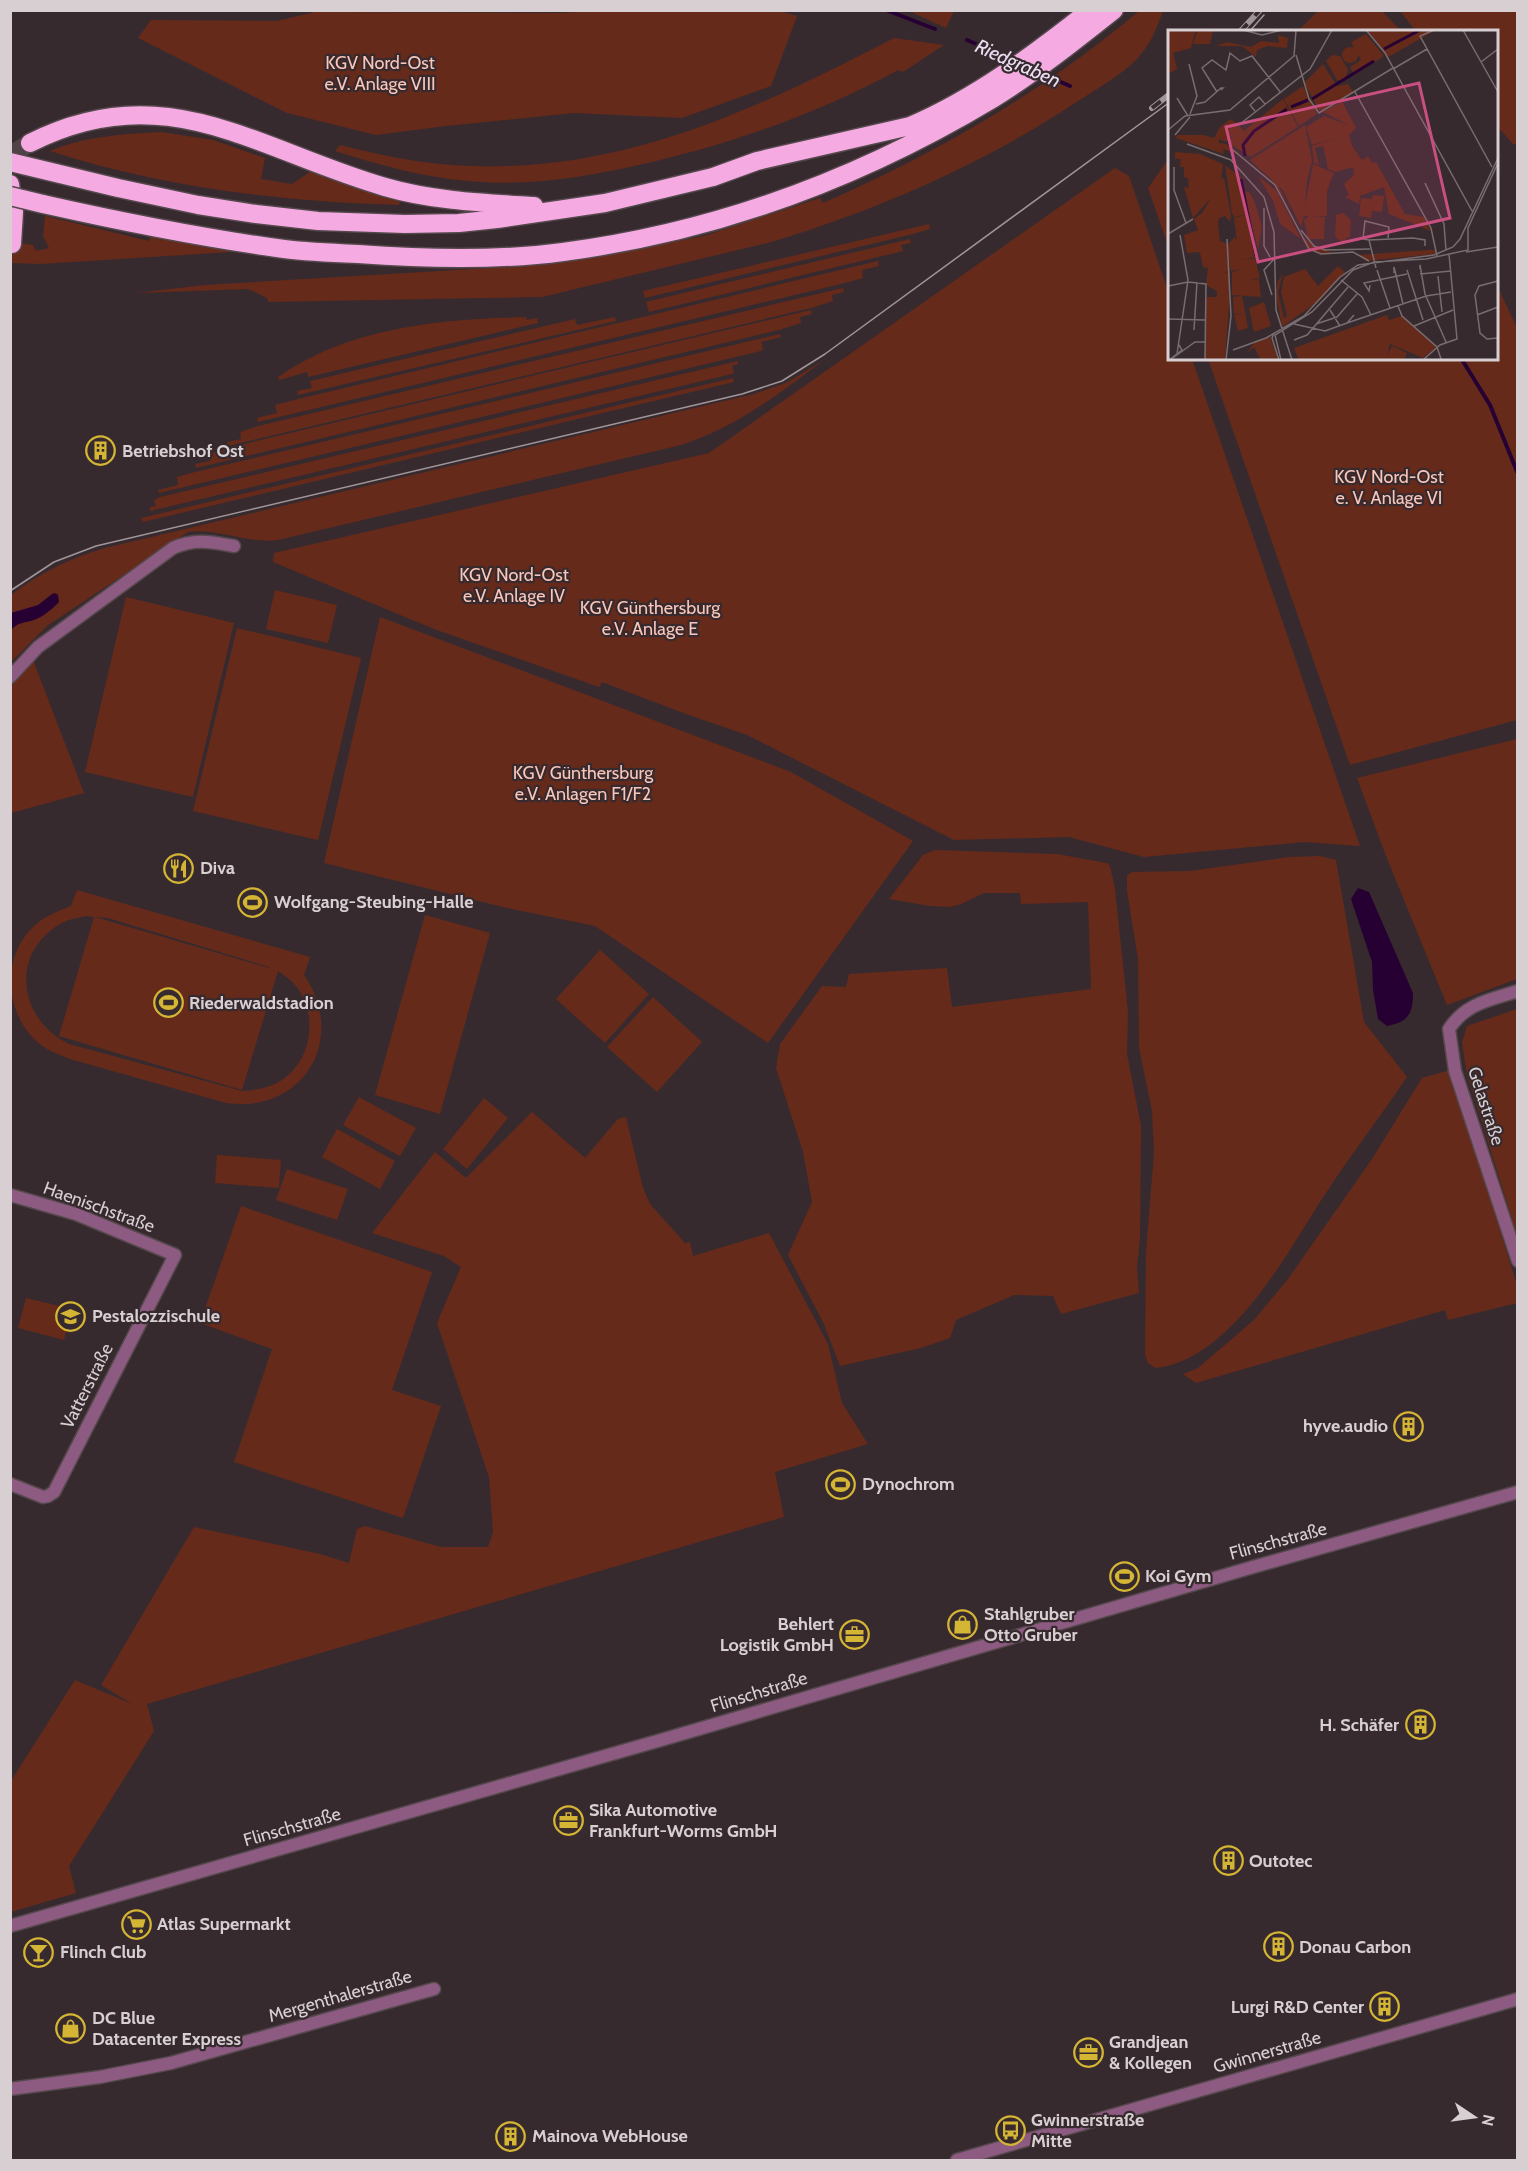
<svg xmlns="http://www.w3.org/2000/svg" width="1528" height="2171" font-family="Cabin,sans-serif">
<rect width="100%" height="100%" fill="#372a2e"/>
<path fill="#662a1b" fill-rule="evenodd" d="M621,10H776L797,16L771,86L682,118L574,113L446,126L376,135L287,113L138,38L151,20L277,21L315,12L560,13Z
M1319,10L1382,11L1401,31H1298Z
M909,11H954L946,28Z
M1139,11H1163C1157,28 1150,45 1137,59C1120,76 1098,88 1078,101C985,163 878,210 771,242L542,297L268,302L267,298L248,289L136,293L205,285L491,268L604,255L704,236L820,198L823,203C936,154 1044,91 1139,11Z
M1400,11H1517V143L1514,145L1497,126L1496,32L1416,31Z
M894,38L944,45L903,72L898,70C819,113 732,144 643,164C586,177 527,187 468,181C421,177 380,165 335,151L340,145C383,156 427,165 471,166C626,172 761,107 894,38Z
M161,132L213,140L265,158L261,179L292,184L310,172L366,191L400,198L399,205C283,202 161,187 50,151C86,136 123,134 161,132Z
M1169,158V248L1148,188Z
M1115,168L1129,176L1169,294L1170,358L1192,359L1360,846L1304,842L1144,857L1069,837L954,840L747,735L686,714L602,682L599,687L434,629L273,562L274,553L709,453Z
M45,216L149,241L151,235L247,251L40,264L11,263V242L33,245L36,251L49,248L43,236Z
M929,224L930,229L909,235L645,298L643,291Z
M910,239L911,243L901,245L903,251L649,312L646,302Z
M878,261L879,266L862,270L863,278L841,284L258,422L257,418L277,413L275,405L294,400Z
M1497,285L1517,328V720L1350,765L1208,359L1496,358Z
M843,288L844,292L832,295L833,301L811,308L228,446L227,442L241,439L240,432L258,426Z
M811,310L812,314L800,317L801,323L779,330L196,468L195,464L210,461L208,454L227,448Z
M526,317L527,320L537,318L538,323L308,377L307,372L279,380L278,377C349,327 442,319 526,317Z
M615,317L616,321L298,395L297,391L312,388L310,381L575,319L577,325Z
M780,334L781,337L761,342L763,349L761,351L159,493L158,490L178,485L177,477L195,472Z
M824,360C779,394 735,428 681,445L278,540C246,544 218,528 188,532L47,626L11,662V595C40,573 70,558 105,548L754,394L786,383Z
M738,361V364L732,366L734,373L732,374L150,511V507L156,506L154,500L160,497Z
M733,378L734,382L143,522L141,518Z
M275,590L337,605L328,643L266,629Z
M126,597L234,623L193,797L85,772Z
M380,617L791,772L913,841L768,1043L595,926L507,908L324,863Z
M237,628L361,658L318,840L193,811Z
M33,660L84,793L11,813V685Z
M1517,739V979L1447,1005L1386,856L1357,778Z
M935,850L1057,854L1107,863L1110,866L1115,889L1128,1012L1127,1054L1141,1126L1140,1239L1137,1267L1139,1293L1061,1314L1053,1296L1014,1295L956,1320L950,1338L921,1348L840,1366L823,1322L788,1255L812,1202L803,1152L776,1068L780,1044L822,986L846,987L849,974L947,968L952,1007L1091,989L1088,902L1021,904L1020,893H984L961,904L950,907L930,906L889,899L923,855Z
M1320,856L1336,860L1364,1022L1407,1077C1378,1120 1346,1161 1318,1205C1283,1261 1228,1360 1156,1368L1148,1363L1145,1355L1146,1253L1154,1152L1152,1111L1139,1048L1138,959L1127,891V875L1133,872L1190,871L1289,857Z
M77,890L310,957L304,975C348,1039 303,1114 226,1103L70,1059C57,1054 44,1049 34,1039C4,1008 2,956 34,926C45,916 58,911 71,906ZM86,916L94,917L59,1036L242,1090L278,971C284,975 291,980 296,986C318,1014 313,1059 282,1080C270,1088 256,1090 242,1091L69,1044C17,1019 9,950 64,922C70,919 79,918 86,916ZM95,917L108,918L269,967V968Z
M425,915L490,933L440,1114L375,1095Z
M600,950L649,994L605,1043L556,999Z
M653,997L702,1042L657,1092L607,1047Z
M1517,1009H1518L1517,1235L1467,1075L1462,1043L1467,1026Z
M1450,1070L1517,1285V1303L1448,1320L1445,1310L1196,1383L1183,1374L1198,1368L1254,1320L1288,1279L1372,1159L1422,1078Z
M359,1097L416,1128L400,1156L343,1125Z
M484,1098L508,1118L467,1169L443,1149Z
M532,1112L585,1158L618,1119L626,1117L643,1188L650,1204L685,1243L690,1242L693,1256L769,1233L828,1344L842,1403L868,1444L775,1472L784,1517L147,1704L154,1731L69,1866L76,1893L11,1912V1781L75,1680L132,1704L101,1685L194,1527L320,1554L349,1563L357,1529L365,1526L441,1547H488L493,1532L489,1477L437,1323L461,1267L444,1256L372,1233L435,1152L466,1178Z
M337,1129L395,1161L380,1189L322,1157Z
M217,1155L281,1160L279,1188L215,1183Z
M287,1169L348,1189L337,1220L276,1200Z
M241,1206L432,1272L392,1390L441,1406L403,1518L234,1462L272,1349L200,1323Z
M26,1298L72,1309L64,1340L18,1328Z"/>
<path fill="#270033" d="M55,593L58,595L59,602C51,610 44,616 34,620C25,623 18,622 11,630V613L38,605L52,594Z
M1358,888L1369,892L1413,993C1413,1013 1409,1022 1387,1026L1378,1019L1373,990L1372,962L1351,899Z"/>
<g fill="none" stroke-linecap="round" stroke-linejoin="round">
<path stroke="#270033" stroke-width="4" d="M886,10L935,29
M967,40L1012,60
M1040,73L1070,86
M1169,130L1170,131
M1461,358L1490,405L1518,474"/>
<path stroke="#4f4347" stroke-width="18" stroke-dasharray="18 9" stroke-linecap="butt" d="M10,155L30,143"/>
<defs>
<path id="street" d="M10,677L38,647L173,548C195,538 211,542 234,546
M1518,991C1490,1000 1466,1003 1449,1029L1455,1071L1518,1261
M10,1195L76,1214L175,1255L54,1492L48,1496L43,1497L10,1484
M10,1926L661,1740L1253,1567L1518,1492
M10,2089L100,2077L171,2063L434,1989
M957,2160L1518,1999"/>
<path id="highway" d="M30,143C165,74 257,150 385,187C433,201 485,203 534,206
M10,162L118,188L198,205L256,214L318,221L405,224L459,223L497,219L605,203L713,177L757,161L910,126C974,99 1036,53 1090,10
M10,184L14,212L12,244
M43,204C123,222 203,238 284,249C308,252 333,253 358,254C425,259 496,261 563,252C717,232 861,178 994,98C1036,72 1075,41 1114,10"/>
</defs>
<use href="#street" stroke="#54484c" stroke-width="15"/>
<use href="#highway" stroke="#54484c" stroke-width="21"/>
<use href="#street" stroke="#8d5b81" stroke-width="12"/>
<use href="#highway" stroke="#f5abe2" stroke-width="18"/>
<path stroke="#a0969a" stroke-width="1.5" d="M1249,32L1264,15
M10,591L54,562L96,546L742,394L782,381L825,354L1170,102"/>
<defs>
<path id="rail" d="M1240,32L1260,10
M1152,108L1170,94"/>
</defs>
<use href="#rail" stroke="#a0969a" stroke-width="6"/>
<use href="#rail" stroke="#372a2e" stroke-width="4" stroke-dasharray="11" stroke-linecap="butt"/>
<defs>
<path id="highway-bridge" d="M10,196L43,204"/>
</defs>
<use href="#highway-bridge" stroke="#54484c" stroke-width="21" stroke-linecap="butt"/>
<use href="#highway-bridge" stroke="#f5abe2" stroke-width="18"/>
</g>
<defs>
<symbol id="building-ring" viewBox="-11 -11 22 22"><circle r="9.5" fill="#372a2e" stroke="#d5b534" stroke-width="1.5"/><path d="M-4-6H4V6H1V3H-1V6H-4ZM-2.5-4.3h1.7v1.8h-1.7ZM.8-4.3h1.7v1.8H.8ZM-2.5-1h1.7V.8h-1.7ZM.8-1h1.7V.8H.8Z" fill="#d5b534"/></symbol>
<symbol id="restaurant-ring" viewBox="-11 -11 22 22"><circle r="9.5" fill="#372a2e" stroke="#d5b534" stroke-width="1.5"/><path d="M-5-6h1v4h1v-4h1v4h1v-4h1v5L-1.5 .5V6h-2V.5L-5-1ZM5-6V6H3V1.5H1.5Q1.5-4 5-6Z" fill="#d5b534"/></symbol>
<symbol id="stadium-ring" viewBox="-11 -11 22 22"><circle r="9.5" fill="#372a2e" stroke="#d5b534" stroke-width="1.5"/><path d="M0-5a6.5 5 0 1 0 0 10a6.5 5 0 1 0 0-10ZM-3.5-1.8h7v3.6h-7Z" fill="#d5b534"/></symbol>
<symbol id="school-ring" viewBox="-11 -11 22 22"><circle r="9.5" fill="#372a2e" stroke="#d5b534" stroke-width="1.5"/><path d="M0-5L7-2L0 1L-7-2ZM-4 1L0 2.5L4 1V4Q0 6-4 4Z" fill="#d5b534"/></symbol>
<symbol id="shop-ring" viewBox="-11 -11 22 22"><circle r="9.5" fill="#372a2e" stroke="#d5b534" stroke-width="1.5"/><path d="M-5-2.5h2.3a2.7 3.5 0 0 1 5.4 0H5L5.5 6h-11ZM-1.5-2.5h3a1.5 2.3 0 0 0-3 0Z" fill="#d5b534"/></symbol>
<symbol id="office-ring" viewBox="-11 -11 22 22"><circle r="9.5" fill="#372a2e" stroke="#d5b534" stroke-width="1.5"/><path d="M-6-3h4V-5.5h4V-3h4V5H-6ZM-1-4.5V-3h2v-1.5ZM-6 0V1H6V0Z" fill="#d5b534"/></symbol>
<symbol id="supermarket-ring" viewBox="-11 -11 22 22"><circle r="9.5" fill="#372a2e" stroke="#d5b534" stroke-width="1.5"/><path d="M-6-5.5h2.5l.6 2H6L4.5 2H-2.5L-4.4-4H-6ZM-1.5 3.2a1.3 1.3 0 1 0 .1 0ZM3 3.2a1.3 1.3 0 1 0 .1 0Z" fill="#d5b534"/></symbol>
<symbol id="bar-ring" viewBox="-11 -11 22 22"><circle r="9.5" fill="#372a2e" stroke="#d5b534" stroke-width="1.5"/><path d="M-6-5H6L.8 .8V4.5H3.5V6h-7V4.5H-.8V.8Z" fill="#d5b534"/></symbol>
<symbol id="bus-ring" viewBox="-11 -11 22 22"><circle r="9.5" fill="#372a2e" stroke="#d5b534" stroke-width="1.5"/><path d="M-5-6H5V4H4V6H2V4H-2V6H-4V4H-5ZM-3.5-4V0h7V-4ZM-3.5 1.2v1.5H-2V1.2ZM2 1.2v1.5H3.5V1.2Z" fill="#d5b534"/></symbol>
</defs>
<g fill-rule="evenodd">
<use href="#building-ring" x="84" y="434" width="33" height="33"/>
<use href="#restaurant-ring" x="162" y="852" width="33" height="33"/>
<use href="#stadium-ring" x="236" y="886" width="33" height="33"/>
<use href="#stadium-ring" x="152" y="986" width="33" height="33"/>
<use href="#school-ring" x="54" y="1300" width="33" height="33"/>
<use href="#building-ring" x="1392" y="1410" width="33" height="33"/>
<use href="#stadium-ring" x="824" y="1468" width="33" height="33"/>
<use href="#stadium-ring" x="1108" y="1560" width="33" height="33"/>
<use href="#shop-ring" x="946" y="1608" width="33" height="33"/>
<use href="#office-ring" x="838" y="1618" width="33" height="33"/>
<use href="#building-ring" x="1404" y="1708" width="33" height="33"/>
<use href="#office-ring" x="552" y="1804" width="33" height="33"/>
<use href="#building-ring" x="1212" y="1844" width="33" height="33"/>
<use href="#supermarket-ring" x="120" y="1908" width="33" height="33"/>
<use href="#building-ring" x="1262" y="1930" width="33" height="33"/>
<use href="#bar-ring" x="22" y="1936" width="33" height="33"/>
<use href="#building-ring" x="1368" y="1990" width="33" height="33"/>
<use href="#shop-ring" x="54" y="2012" width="33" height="33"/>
<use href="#office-ring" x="1072" y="2036" width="33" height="33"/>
<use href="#bus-ring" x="994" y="2114" width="33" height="33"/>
<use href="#building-ring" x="494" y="2120" width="33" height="33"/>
</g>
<g text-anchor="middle" stroke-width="4.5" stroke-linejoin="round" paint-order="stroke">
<g font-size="18" fill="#fac6b9" stroke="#372a2e">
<text x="380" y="69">KGV Nord-Ost<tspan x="380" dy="21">e.V. Anlage VIII</tspan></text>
<text x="1389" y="483">KGV Nord-Ost<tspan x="1389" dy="21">e. V. Anlage VI</tspan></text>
<text x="514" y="581">KGV Nord-Ost<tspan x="514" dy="21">e.V. Anlage IV</tspan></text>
<text x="650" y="614">KGV Günthersburg<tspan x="650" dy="21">e.V. Anlage E</tspan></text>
<text x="583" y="779">KGV Günthersburg<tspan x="583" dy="21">e.V. Anlagen F1/F2</tspan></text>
</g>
<g font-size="18" font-weight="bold" fill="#d7cfd2" stroke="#372a2e" text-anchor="start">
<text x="122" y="457">Betriebshof Ost</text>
<text x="200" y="874">Diva</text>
<text x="274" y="908">Wolfgang-Steubing-Halle</text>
<text x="189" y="1009">Riederwaldstadion</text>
<text x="92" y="1322">Pestalozzischule</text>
<text x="1388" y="1432" text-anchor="end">hyve.audio</text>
<text x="862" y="1490">Dynochrom</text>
<text x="1145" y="1582">Koi Gym</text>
<text x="984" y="1620">Stahlgruber<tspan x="984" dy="21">Otto Gruber</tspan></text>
<text x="834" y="1630" text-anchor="end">Behlert<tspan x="834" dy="21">Logistik GmbH</tspan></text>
<text x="1399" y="1731" text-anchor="end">H. Schäfer</text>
<text x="589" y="1816">Sika Automotive<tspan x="589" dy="21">Frankfurt-Worms GmbH</tspan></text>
<text x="1249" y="1867">Outotec</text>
<text x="157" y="1930">Atlas Supermarkt</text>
<text x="1299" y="1953">Donau Carbon</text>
<text x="60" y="1958">Flinch Club</text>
<text x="1364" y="2013" text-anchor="end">Lurgi R&amp;D Center</text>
<text x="92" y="2024">DC Blue<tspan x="92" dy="21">Datacenter Express</tspan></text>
<text x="1109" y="2048">Grandjean<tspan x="1109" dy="21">&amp; Kollegen</tspan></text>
<text x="1031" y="2126">Gwinnerstraße<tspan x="1031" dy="21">Mitte</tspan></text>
<text x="532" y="2142">Mainova WebHouse</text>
</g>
<g font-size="18" fill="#d7cfd2" stroke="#372a2e">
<text transform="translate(1486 1106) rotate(72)" y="6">Gelastraße</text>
<text transform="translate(99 1207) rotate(20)" y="6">Haenischstraße</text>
<text transform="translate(87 1386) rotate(-63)" y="6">Vatterstraße</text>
<text transform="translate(1278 1541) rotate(-15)" y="6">Flinschstraße</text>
<text transform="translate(759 1692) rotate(-17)" y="6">Flinschstraße</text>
<text transform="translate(292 1827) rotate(-16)" y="6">Flinschstraße</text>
<text transform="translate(340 1996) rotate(-16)" y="6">Mergenthalerstraße</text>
<text transform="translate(1267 2052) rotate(-16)" y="6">Gwinnerstraße</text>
</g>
<g font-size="20" font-style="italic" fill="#ecdef2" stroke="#372a2e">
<text transform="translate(1018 63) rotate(24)" y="7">Riedgraben</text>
</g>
</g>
<g transform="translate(1168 30)">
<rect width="330" height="330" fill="#372a2e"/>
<path d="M0,0H28L23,18L5,23L9,39L0,44ZM30,0H45L42,14H25ZM199,0H268L220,27ZM198,4L216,26L186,45L182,37L193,30L183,12ZM110,5L120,8L119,18L100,16L89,20L88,27L74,16H48L59,12L83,17L93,11L111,13ZM174 25a8 8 0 1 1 16 0a8 8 0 1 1-16 0ZM164,25L172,26L180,40L177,50H169L158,31ZM155,34L169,56L180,54L185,62L152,82L136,53ZM135,56L149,84L131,96L116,69ZM115,69L130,97L83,127L60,113L65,105L58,112L51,109V113L58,114L73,125L55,119L56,124L8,108L9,105H35L49,109L46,108L52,97L63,89L80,104L77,100ZM174,71L188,98L181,105L184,116L194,130L200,126L204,133L208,132L237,184L256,187L263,201L221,184L216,157L192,166L191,174L177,167L181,165L176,154L186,145L185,137L168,142L160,139L155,116L147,118L151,135L146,133L144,116L174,106L144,115L138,97L156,86L182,96L155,82ZM137,95L144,131L139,151L137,175L145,134L166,143L159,161V186H146L157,187L156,209H140L136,190L141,186H136L133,197L115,160L111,157L133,205L144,215L165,223H150L139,217L136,212L109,157L105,152H106L82,130ZM7,122L32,124L55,134L53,149L56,148L63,185L62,192L57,186L51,188L50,194L52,211L60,214L67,207L69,212L66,188L77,185L66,187L64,183L57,135L73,148L72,160L87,227L73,230L87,228L92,248L78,251L91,249L93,267L64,265V242L75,239L63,241L61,229L62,241L54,243L62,242V262H57L62,263L57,330H37L38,267H49V261L38,255L40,238L35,237L32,222L19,223L16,205L30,200L26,189L34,183L43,168L25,188L16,157L21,158L20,148L16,147V137H12L13,129H7ZM90,146L108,160L133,209L112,194L105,171ZM75,161L81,162L86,170L94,196L90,219ZM205,165L216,166L214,182L204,181L203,188L191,186L193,168L204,169ZM175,183L183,190L182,206L175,212L167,207L168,185ZM260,220H267V224L198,231L190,225ZM170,236L177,242L152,270L114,297L108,264L110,251L115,243L110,262L116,288L119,286L113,262L116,247L137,239L150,256ZM74,266L80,298L70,301L66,285L74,283L66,284L65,267ZM96,272L103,296L86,302L81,278ZM219,285L221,290L234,286L268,317L255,328L222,314L219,325L224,316L239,323L236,330H219V326L218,330H131L126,318ZM102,307L110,330H93L86,317L78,324L86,313Z" fill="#662a1b"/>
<path fill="none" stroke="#270033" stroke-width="3" d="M216,19L252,0M144,69L206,31M123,77L140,70M77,126L75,115L86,101L119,79M73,149L88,226"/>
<path fill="none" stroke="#776c70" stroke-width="1.5" d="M75,0L94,5L114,0M198,0L217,23L304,181M266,0L252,6L324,137M295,0L330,62M128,25L141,69L151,83L225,38M313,32L330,19M21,34L29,66L22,84M225,39L259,19M49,62L34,38L44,30L58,40L62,23L72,31L84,26L113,63M187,62L263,198L269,226M9,68L20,86M28,74L37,72L53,58H55L53,60M87,81L82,75L91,67L97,74M72,94L142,39L164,0M0,100L17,86L62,80L126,26L128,0M7,105L22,87M19,114L63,130L96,167L106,202L108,280L124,330M65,120L107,155L141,219L153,224L185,222L201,231M6,137V160L18,193M257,153L276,194L278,220M96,178V216L102,227M0,183V207M133,200L146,216L157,220L202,219M0,204L25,189M201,210L245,208L257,210V216M298,222L330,217M208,238L201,210L195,209L197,191L221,197L220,208M252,239V235L257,264L278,312M209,240L222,278M239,240L255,290M226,243V237L235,274M252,244L283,241M270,246L274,282M173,250L194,267L203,285M330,251L311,256L307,265L312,303L319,309L330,308M202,255L201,261L196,253L239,244M0,256L20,252L38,254L37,330M104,265L96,240L108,227M230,276L234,286L269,317L273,329M162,280L172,296M309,285L330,277M0,289L37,290M179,293L258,266L283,262M126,294L157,301L179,293L186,285M148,294L169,287L189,264M246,296L285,280M26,300L29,252M106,303L104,308L111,330M126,310L139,305L180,257M65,320L98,308L136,286L172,247L190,235L266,225L285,217L292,209L330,128M9,324L20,250L12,205M256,329L272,315L289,309L281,224M1,330L14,320L11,315M2,330L27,312H37M58,330L63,286L59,209M113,330L107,305L144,282L185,240L206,232L258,229L300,220V198L330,133"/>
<path fill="#c84f7f" fill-opacity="0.15" stroke="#c84f7f" stroke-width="3" d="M251,53L282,188L90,232L58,97Z"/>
<rect width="330" height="330" fill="none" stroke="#d7cfd2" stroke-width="3"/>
</g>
<rect width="1528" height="2171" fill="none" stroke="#d7cfd2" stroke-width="24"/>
<g transform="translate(1474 2117) rotate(103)" stroke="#372a2e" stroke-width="4.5" paint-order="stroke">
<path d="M0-4.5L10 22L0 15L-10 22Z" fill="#d7cfd2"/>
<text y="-9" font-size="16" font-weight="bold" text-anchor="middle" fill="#d7cfd2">N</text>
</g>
</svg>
